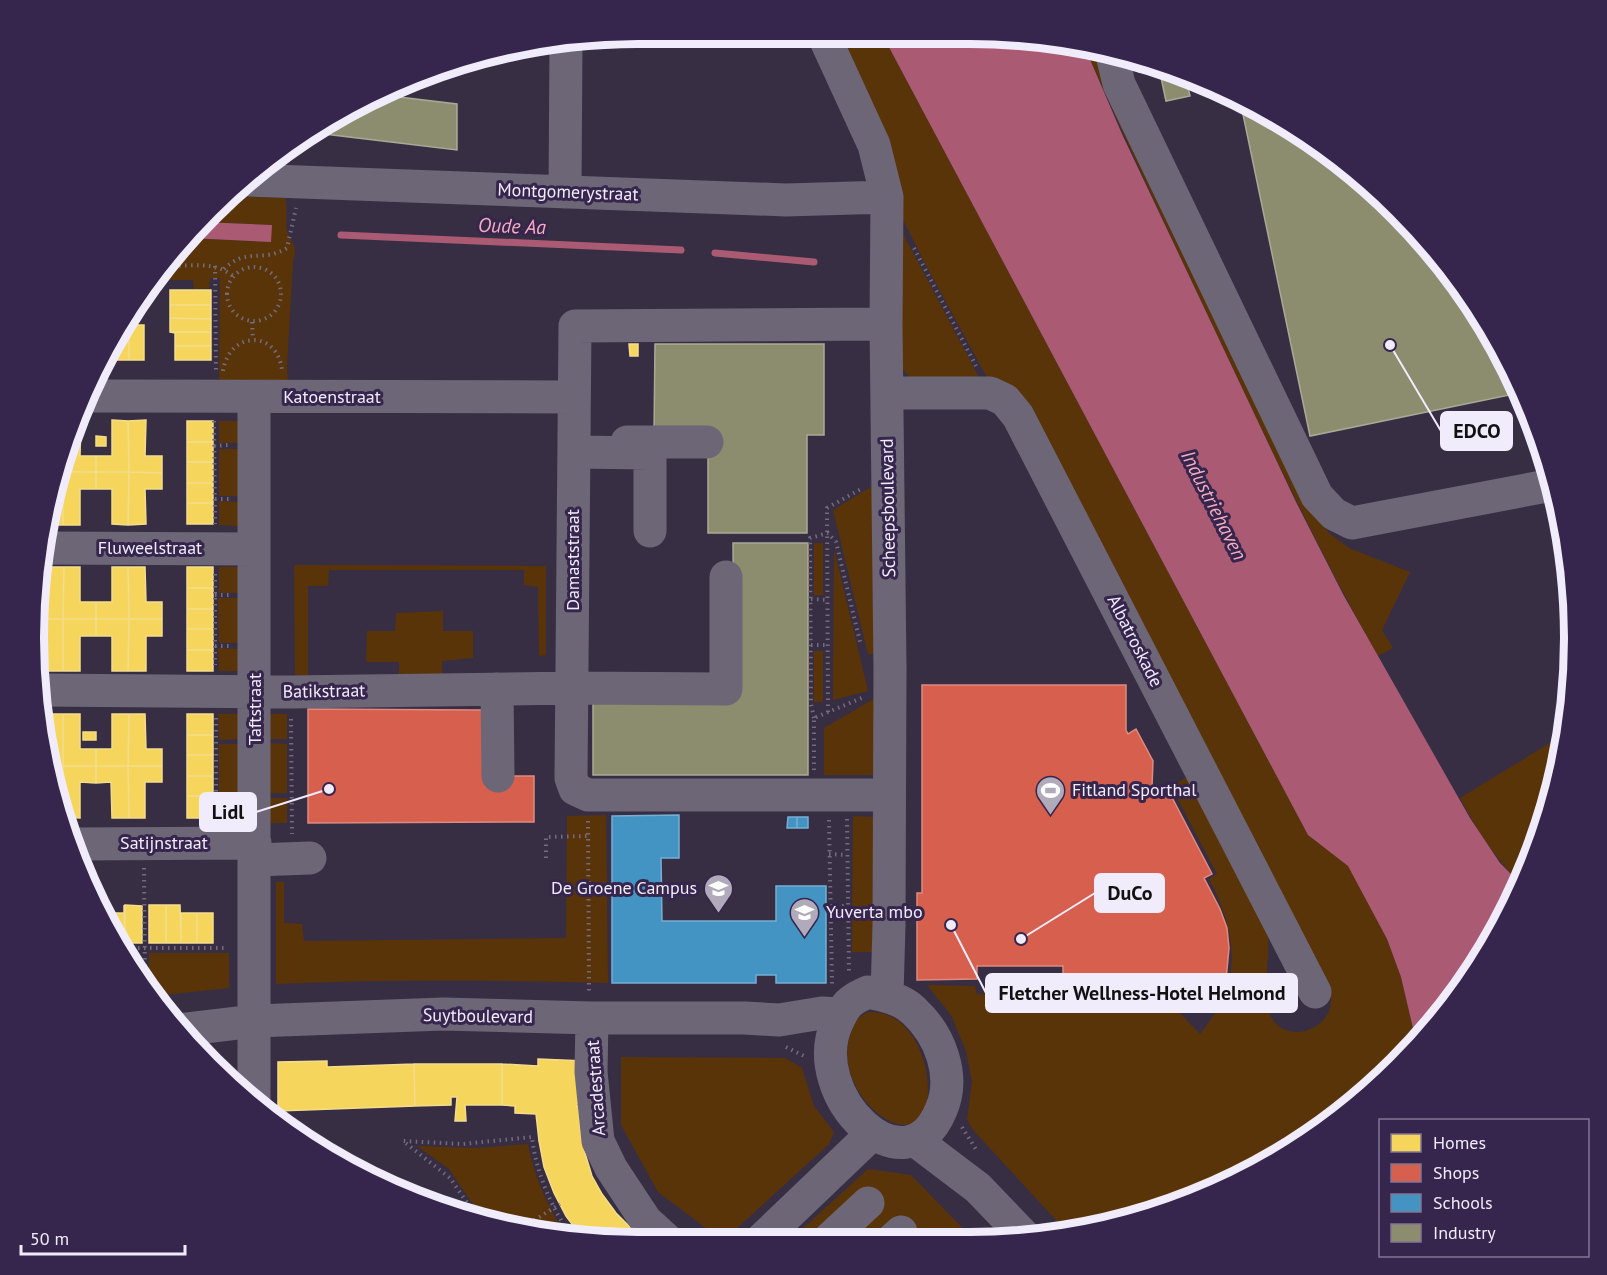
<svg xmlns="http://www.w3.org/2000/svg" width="1607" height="1275" font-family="'PT Sans',sans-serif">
<rect width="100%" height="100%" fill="#372e43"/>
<path fill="#5a3409" d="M834,34H882L1308,835L1348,866L1387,939L1401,977L1416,1041L1368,1092L1271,1161L1126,1221L1066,1231L973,1130L967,1119L972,1081L966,1051L951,1015L927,985L975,986L977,994L1168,1001L1200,1034C1209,1022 1219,1009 1225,995C1240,955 1228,915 1209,879L1217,874L1171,786L1193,774L1266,920C1267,926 1268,932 1268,938C1270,961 1261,997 1271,1017C1288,1047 1335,1028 1331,996C1331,991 1328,987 1327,983L991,385L927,267L896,206Z
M1086,50L1107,54L1314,515L1329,533L1349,548L1410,572L1382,630L1393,648L1378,656C1320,554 1271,449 1221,343C1175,246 1129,148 1086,50Z
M229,196L285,198C288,210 285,223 287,231C292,247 298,242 293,262L287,366L288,383H219L220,278H210L209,288L194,289L193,280H156L188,238L271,242V225L201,222L210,210Z
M901,230L983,385L913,381L900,366Z
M219,421H239V443H219Z
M219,449H239V496H219Z
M876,484V654H868L833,510Z
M219,501L239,502V526L219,525Z
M814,543H823V595H814Z
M834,549L868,691L833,700Z
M294,565L546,566V655L539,656L538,587L524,585V570H329L328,586H308V676L295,675Z
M219,567H239V593H219Z
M218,598H239V643H219Z
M443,611V631H473V658L442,661V690H399V662H366L367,631H395L396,613Z
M218,648L239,649V671H219Z
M814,651H823V702H814Z
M877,697V775H824V728Z
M218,714H239V739L219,740Z
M270,714H287V739H269Z
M1563,735L1553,794L1520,883C1495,858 1476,829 1460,798Z
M270,743L287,744V793H269Z
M219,744H239V793H219Z
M270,798H287V823H270Z
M606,815L608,983C497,980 387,979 276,984V882H284V923L302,924L304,941L566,938L567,816Z
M853,816L877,817V952H852Z
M149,953H229V988L154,996L149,989Z
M869,1012C912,1010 933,1066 927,1102C916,1161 831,1094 850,1036C854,1023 857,1017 869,1012Z
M621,1057L785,1058L802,1068L814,1106L834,1132L829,1144L723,1241L658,1192L621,1125Z
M528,1144C534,1177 548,1206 565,1235L520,1230L483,1219L449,1169L417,1146L478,1148Z
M868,1169L911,1175L975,1241H789Z"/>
<path fill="#aa5b73" d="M882,34H1009L1086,50L1122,134L1296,502L1344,596L1470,818L1500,863L1520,883L1511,905L1449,1006L1416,1041L1401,977L1387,939L1348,866L1308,835Z
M201,222L272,225L271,242L188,238Z"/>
<path fill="#f6d55c" stroke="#f4dc8c" stroke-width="1.5" d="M170,290H211V305H170Z
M170,305H211V319L170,318Z
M170,318L211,319V332H170Z
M126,320H129V360H115V334Z
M129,320L130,325H144V360H129Z
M170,332H211V346H175V333Z
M115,334V360H104L114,335Z
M629,344H638V356H630Z
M175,346H211V360H175Z
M79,420H81L80,456H96V472H63V458Z
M112,420L128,421L129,472H96V456H112Z
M146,420L145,456H162V473L129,472L128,421Z
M187,421H213V442H187Z
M96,436L106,437V446H96Z
M187,442H213V462H187Z
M187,462H213V483H187Z
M57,472H63V525H48L54,481Z
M63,472H96V489H80V525H63Z
M96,472H129L128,525L112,524V489H96Z
M129,472L162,473V489H145L146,524L128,525Z
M187,483H213V503H187Z
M187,503H213V524H187Z
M46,567H64L63,619H35L38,602H47Z
M64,567H80V602H96V619H63Z
M112,567H128L129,619H96V602H112Z
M128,567H145L146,602H162V619H129Z
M187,567H213V588H187Z
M187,588H213V609H187Z
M187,609H213V629H187Z
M35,619H63V671H47V636H33Z
M63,619H96V636H80V671H63Z
M96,619H129L128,671H112V636H96Z
M129,619H162V636H146V671H128Z
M187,629H213V650H187Z
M187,650H213V671H187Z
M46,714H63V766H50L46,739Z
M63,714H80V749H96V766H63Z
M112,714H129L128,766H96V749H112Z
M129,714H145L146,749H162V766H128Z
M187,714H213V735H187Z
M83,732H96V740H83Z
M187,735H213V755H187Z
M187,755H213V776H187Z
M50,766H63V817L54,794Z
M63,766H96V783L80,782V818L63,817Z
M96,766H128L129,818H112L111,782L96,783Z
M128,766H162V782H145V818H129Z
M187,776H213V796H187Z
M187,796H213V818H187Z
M124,905L125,943H116L112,935V913H124Z
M125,905L142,906V943H125Z
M149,905H166V943H149Z
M166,905H180L181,943H166Z
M103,913H112V935Z
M181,913H197V943H181Z
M197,913H213V943H197Z
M538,1059L585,1061L583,1103H577V1106H579L580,1130L585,1153L592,1176L602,1194L616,1213L633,1230L648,1242L581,1236L566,1216L554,1193L544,1167L539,1141L536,1114L515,1113V1106L502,1105V1064L538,1066Z
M327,1061V1067L414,1064L415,1106L278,1111V1062Z
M414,1064H502V1105H465L466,1121H455L457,1097H451V1105L415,1106Z
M311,1145L339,1154L359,1164L377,1175L396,1191Z"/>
<path fill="#d6604d" stroke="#de8a81" stroke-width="1.5" d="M922,685H1126V730L1128,734L1136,729L1153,761L1152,787L1166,786L1212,874L1204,878L1220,909L1227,928L1229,948L1226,980L1063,981V966H977V979L917,980V893H922Z
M308,709L483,710V776H534V822L308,823Z"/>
<path fill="#4393c3" stroke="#77aed4" stroke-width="1.5" d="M679,815V858H661L662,921H776V886H826V983H776V975H756V983H612V816Z
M788,817H797V828H787Z
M797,817H808V828H797Z"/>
<path fill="#8c8c6e" stroke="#aaa998" stroke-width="1.5" d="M1137,60L1164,65L1185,75L1190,96L1166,101L1159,68L1139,72Z
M382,95L457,104V150L316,133V128L336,114L346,110L354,111V106Z
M1240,100L1272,114L1368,183L1449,269L1493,336L1519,393L1310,436Z
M655,344H824V435H807V533H708V435H654Z
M733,543H808V775H593V701L734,702Z"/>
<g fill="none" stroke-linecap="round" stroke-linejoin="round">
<path stroke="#aa5b73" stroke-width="7" d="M341,235L681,250
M715,253L814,262"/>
<path stroke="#736c7c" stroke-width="4" stroke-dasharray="1.5 4.5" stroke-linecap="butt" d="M914,248L976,366
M167,266C191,266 214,261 233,276
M215,266L216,372
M227 294a27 27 0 1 1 54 0a27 27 0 1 1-54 0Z
M224,269C246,247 263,263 287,248L296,208
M252,322L253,340
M223,371C229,331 277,329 282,370
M214,421L215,524
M214,446L229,445
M215,499H229
M215,574V665
M215,595H229
M811,599L828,600
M811,645H828
M215,646H229
M828,712L827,508L861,489
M216,718V818
M814,718L811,704L810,538L828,533L836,542L861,646
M291,719L292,834
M814,770V718L864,697
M847,819L849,971
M829,820L832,984
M588,821L589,991
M829,854L847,855
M546,858V837L588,836
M144,868L145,982
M830,906H847
M120,948H227
M786,1047L804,1056
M962,1127L977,1151
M477,1217L450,1178L403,1141L463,1144L532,1137C535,1169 552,1211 572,1236
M519,1230L560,1204"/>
<path stroke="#6d6677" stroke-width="33" d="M823,34L874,145L887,197L886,324L890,668L889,925L887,995
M1112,55L1119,84L1317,496L1334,514L1352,523L1552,485
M249,180L786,200L887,197
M565,192L566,42
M886,324L575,326L571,778L575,789L588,795H889
M887,393H990L1005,400L1018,416L1315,992
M89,396L574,397
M254,397V1099
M627,442H707
M574,452L650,453V531
M45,548L254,549
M497,689L498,776
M40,690L291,692L573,688L726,689V577
M74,844L255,843
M255,860L310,858
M868,992C883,995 902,999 914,1011C940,1035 956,1076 941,1110C906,1195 804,1095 837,1023C845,1005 849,1000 868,992Z
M592,1018L591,1072L598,1141L611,1168L646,1221L669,1242
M179,1030L255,1021L443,1014L592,1018H745L779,1020L822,1013L841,1014
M916,1141L978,1188L1026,1238
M827,1241L868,1203
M891,1241L901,1232
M759,1242L873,1133"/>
</g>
<defs>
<symbol id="stadium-pin" viewBox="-11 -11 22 30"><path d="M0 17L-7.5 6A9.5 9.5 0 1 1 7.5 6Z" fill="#b0aabb" stroke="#36254c"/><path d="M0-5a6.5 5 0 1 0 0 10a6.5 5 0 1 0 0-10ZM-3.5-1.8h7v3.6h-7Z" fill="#fff"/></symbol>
<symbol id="school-pin" viewBox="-11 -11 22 30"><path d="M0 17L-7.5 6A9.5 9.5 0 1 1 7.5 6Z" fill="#b0aabb" stroke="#36254c"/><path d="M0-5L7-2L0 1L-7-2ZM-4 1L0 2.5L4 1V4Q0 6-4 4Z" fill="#fff"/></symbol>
<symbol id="university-pin" viewBox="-11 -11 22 30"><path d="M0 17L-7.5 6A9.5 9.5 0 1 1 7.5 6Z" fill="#b0aabb" stroke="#36254c"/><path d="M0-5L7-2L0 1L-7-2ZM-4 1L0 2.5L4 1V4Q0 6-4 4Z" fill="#fff"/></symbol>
</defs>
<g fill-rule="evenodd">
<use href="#stadium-pin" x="1034" y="774" width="33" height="45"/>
<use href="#school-pin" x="702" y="872" width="33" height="45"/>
<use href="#university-pin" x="788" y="896" width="33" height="45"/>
</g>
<g text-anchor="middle" stroke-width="6" stroke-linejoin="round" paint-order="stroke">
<g font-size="18" fill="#f1ecfb" stroke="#36254c">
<text transform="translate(568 192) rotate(2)" y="6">Montgomerystraat</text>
<text x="332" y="403">Katoenstraat</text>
<text transform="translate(888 508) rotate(-91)" y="6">Scheepsboulevard</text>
<text x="150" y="554">Fluweelstraat</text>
<text transform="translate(573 560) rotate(-90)" y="6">Damaststraat</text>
<text transform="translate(1135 641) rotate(63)" y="6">Albatroskade</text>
<text transform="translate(324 691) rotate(-1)" y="6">Batikstraat</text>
<text transform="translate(255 709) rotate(-90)" y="6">Taftstraat</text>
<text x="164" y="849">Satijnstraat</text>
<text transform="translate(478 1016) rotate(1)" y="6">Suytboulevard</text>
<text transform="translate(596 1088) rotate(-94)" y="6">Arcadestraat</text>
</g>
<g font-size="18" fill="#f1ecfb" stroke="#36254c" text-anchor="start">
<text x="1072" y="796">Fitland Sporthal</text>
<text x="697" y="894" text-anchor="end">De Groene Campus</text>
<text x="826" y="918">Yuverta mbo</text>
</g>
<g font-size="20" font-style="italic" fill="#f5adbf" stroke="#36254c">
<text transform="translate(512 226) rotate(2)" y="7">Oude Aa</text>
<text transform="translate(1214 505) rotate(63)" y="7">Industriehaven</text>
</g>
</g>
<path d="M0 0H1607V1275H0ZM638 44H970A594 594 0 0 1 1564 638V638A594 594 0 0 1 970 1232H638A594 594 0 0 1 44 638V638A594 594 0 0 1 638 44Z" fill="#36254c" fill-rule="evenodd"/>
<path fill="none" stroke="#f1ecfb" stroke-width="8" d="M638 44H970A594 594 0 0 1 1564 638V638A594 594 0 0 1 970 1232H638A594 594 0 0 1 44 638V638A594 594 0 0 1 638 44Z"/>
<path fill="none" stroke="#f1ecfb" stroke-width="2" d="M1390 345L1441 431M329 789L256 812M1021 939L1095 893M951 925L986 993"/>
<g fill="#f1ecfb" stroke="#36254c" stroke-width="2">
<circle cx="1390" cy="345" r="6"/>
<circle cx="329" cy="789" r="6"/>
<circle cx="1021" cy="939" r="6"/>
<circle cx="951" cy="925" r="6"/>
</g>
<g fill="#f1ecfb" stroke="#f1ecfb" stroke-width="2">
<rect x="1441" y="412" width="71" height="38" rx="6"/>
<rect x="200" y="793" width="56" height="38" rx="6"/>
<rect x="1095" y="874" width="69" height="38" rx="6"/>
<rect x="986" y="974" width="311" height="38" rx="6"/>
</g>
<g font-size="20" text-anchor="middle" font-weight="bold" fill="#111">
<text x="1477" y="438">EDCO</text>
<text x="228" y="819">Lidl</text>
<text x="1130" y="900">DuCo</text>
<text x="1142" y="1000">Fletcher Wellness-Hotel Helmond</text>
</g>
<rect x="1379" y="1119" width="210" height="138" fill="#36254c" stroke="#817592" stroke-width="1.5"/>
<rect x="1391" y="1134" width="30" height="18" fill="#f6d55c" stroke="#817592" stroke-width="1.5"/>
<text x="1433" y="1149" font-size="18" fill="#f1ecfb">Homes</text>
<rect x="1391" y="1164" width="30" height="18" fill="#d6604d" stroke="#817592" stroke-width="1.5"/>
<text x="1433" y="1179" font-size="18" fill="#f1ecfb">Shops</text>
<rect x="1391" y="1194" width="30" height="18" fill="#4393c3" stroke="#817592" stroke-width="1.5"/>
<text x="1433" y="1209" font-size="18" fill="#f1ecfb">Schools</text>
<rect x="1391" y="1224" width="30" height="18" fill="#8c8c6e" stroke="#817592" stroke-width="1.5"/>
<text x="1433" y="1239" font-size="18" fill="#f1ecfb">Industry</text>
<path d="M21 1245v9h164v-9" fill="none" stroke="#f1ecfb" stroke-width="3"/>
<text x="30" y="1245" font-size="18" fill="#f1ecfb" stroke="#36254c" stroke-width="4.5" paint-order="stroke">50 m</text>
</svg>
